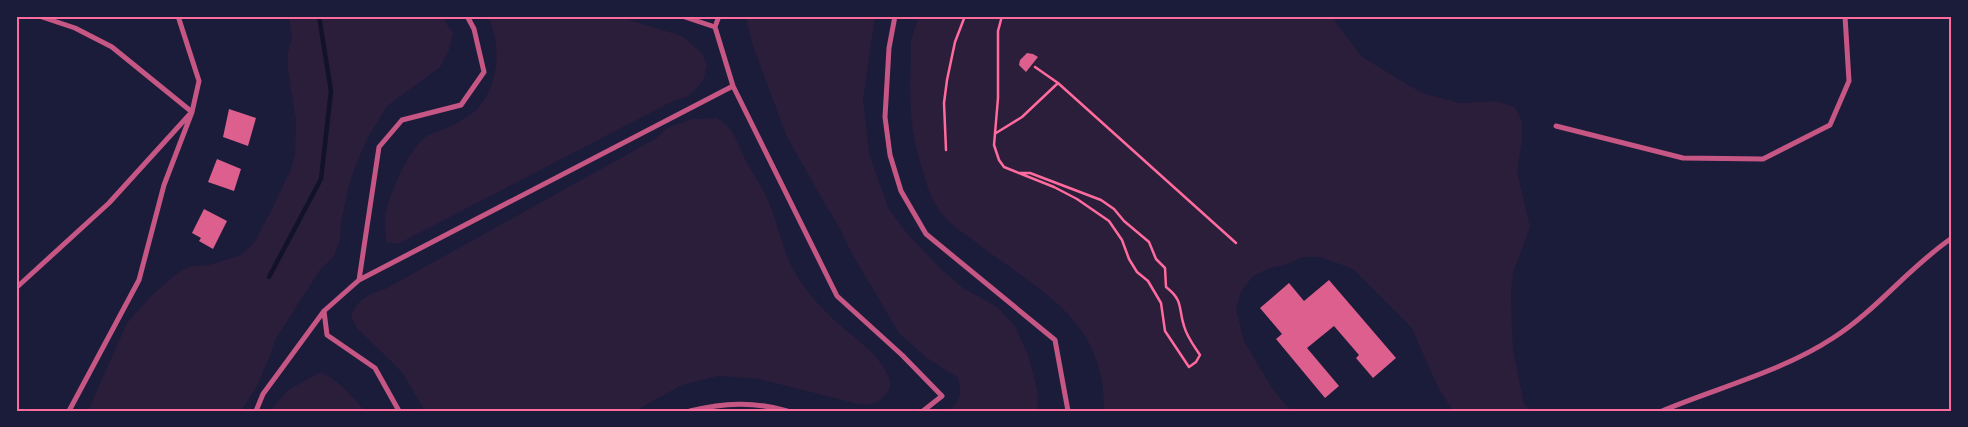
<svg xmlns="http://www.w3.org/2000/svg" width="1968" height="427" font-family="'Roboto Serif',serif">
<rect width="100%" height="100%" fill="#1b1b3a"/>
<path fill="#2a1e3b" d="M289,16H441L453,33L449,50L440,67L387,106L368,137L355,167L349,185L341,223L340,240L334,256L320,270L275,340L270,356L257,386L241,411H88L127,323L150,297L175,275L190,266L209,265L241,255L254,243L270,213L291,169L295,153L296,120L288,71V52L292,38Z
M488,16H617L682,36L702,53L707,65L704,79L696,89L687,97L675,100L398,244L386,242C386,234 385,226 385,219C386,199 409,149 425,137C433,132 442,131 450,127C457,123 464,119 470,115C490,102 499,69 496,46C495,35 492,26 488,16Z
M746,16H875L863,100L870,157L889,209L906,232L941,269L963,288L997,307L1015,326L1028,355L1036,384L1038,396L1037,411H949C961,399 962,394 958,378L927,358L899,333L851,252L839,227L825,204L786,135L752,43Z
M919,16H1334L1336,23L1361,56L1408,85L1425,94L1460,103L1496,101L1515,107L1522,122V140L1517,171L1530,227L1513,273L1511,291L1512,331L1513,349L1524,404L1531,411H1453L1439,389L1411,327L1353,269L1320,257H1302L1288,264L1270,268L1253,276L1241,292L1236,309L1244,341L1272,388L1291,411H1104C1106,317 1036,290 973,240C964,233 954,227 946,219C933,205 928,190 923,172C910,131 909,103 911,60C911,54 910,48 911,42C913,33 916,25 919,16Z
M717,118C736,130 736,141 746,161C753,174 762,186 768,200C778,223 782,249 794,271C805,291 824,311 841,326C855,338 910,377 882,398C873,406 865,405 854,403L759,379L718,376L682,385L635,411H425L402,372L357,328L351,317C356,300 369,294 385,289L655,139L667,128L692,119Z
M320,372C341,382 350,394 365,411H270L288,390Z"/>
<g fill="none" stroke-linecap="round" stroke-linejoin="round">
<path stroke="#12122b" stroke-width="4.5" d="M269,277L321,179L331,91L319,16"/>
</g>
<path fill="#dd5f8e" d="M1027,53L1033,54L1038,57L1026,72L1019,65L1020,60Z
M229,109L256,118L248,146L223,137Z
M217,159L241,169L234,191L208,182Z
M204,209L227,221L213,249L199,241L201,238L192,233Z
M1329,280L1396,358L1373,378L1356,358L1359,355L1334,326L1307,348L1339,386L1325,398L1276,339L1282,334L1260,308L1289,283L1304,301Z"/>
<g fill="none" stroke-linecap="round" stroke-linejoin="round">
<path stroke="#ff6b9d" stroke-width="2.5" d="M1002,16L998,31V98L994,145L999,160L1004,167L1054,187L1077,199L1109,221L1122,240L1129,259L1137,272L1148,281L1161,303L1165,331L1189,367L1196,362L1200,355C1194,346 1187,337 1184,326C1178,308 1184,301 1166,287L1165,268L1156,259L1149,242L1124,221L1114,209L1101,200L1030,173H1020
M1035,67L1058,83L1236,243
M996,133L1022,117L1058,83
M946,150L944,103L947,80L955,42L965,16"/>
<path stroke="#c65784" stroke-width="5" d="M39,16L75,28L112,47L192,112
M682,16L715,27
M895,16L889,48L885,117L890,155L901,191L926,234L1055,340L1068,411
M715,27L733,86L837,296L902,355L942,396L923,411
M715,27L719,16
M1556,126L1683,158L1763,159L1830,125L1849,81L1845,16
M359,280L379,147L402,120L461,105L484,72L474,29L467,16
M16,288L109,203L189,115
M324,311L327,335L375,368L399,411
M69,411L139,280L164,185L192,112L199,81L178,16
M256,411L263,394L324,311L359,280L733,86
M690,411C724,403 753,401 787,411
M1662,411C1719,387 1781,372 1833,338C1877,310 1909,267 1952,238"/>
</g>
<rect width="1968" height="427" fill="none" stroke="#1b1b3a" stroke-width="35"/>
<rect x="18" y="18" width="1932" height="392" fill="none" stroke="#ff6b9d" stroke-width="2"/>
</svg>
